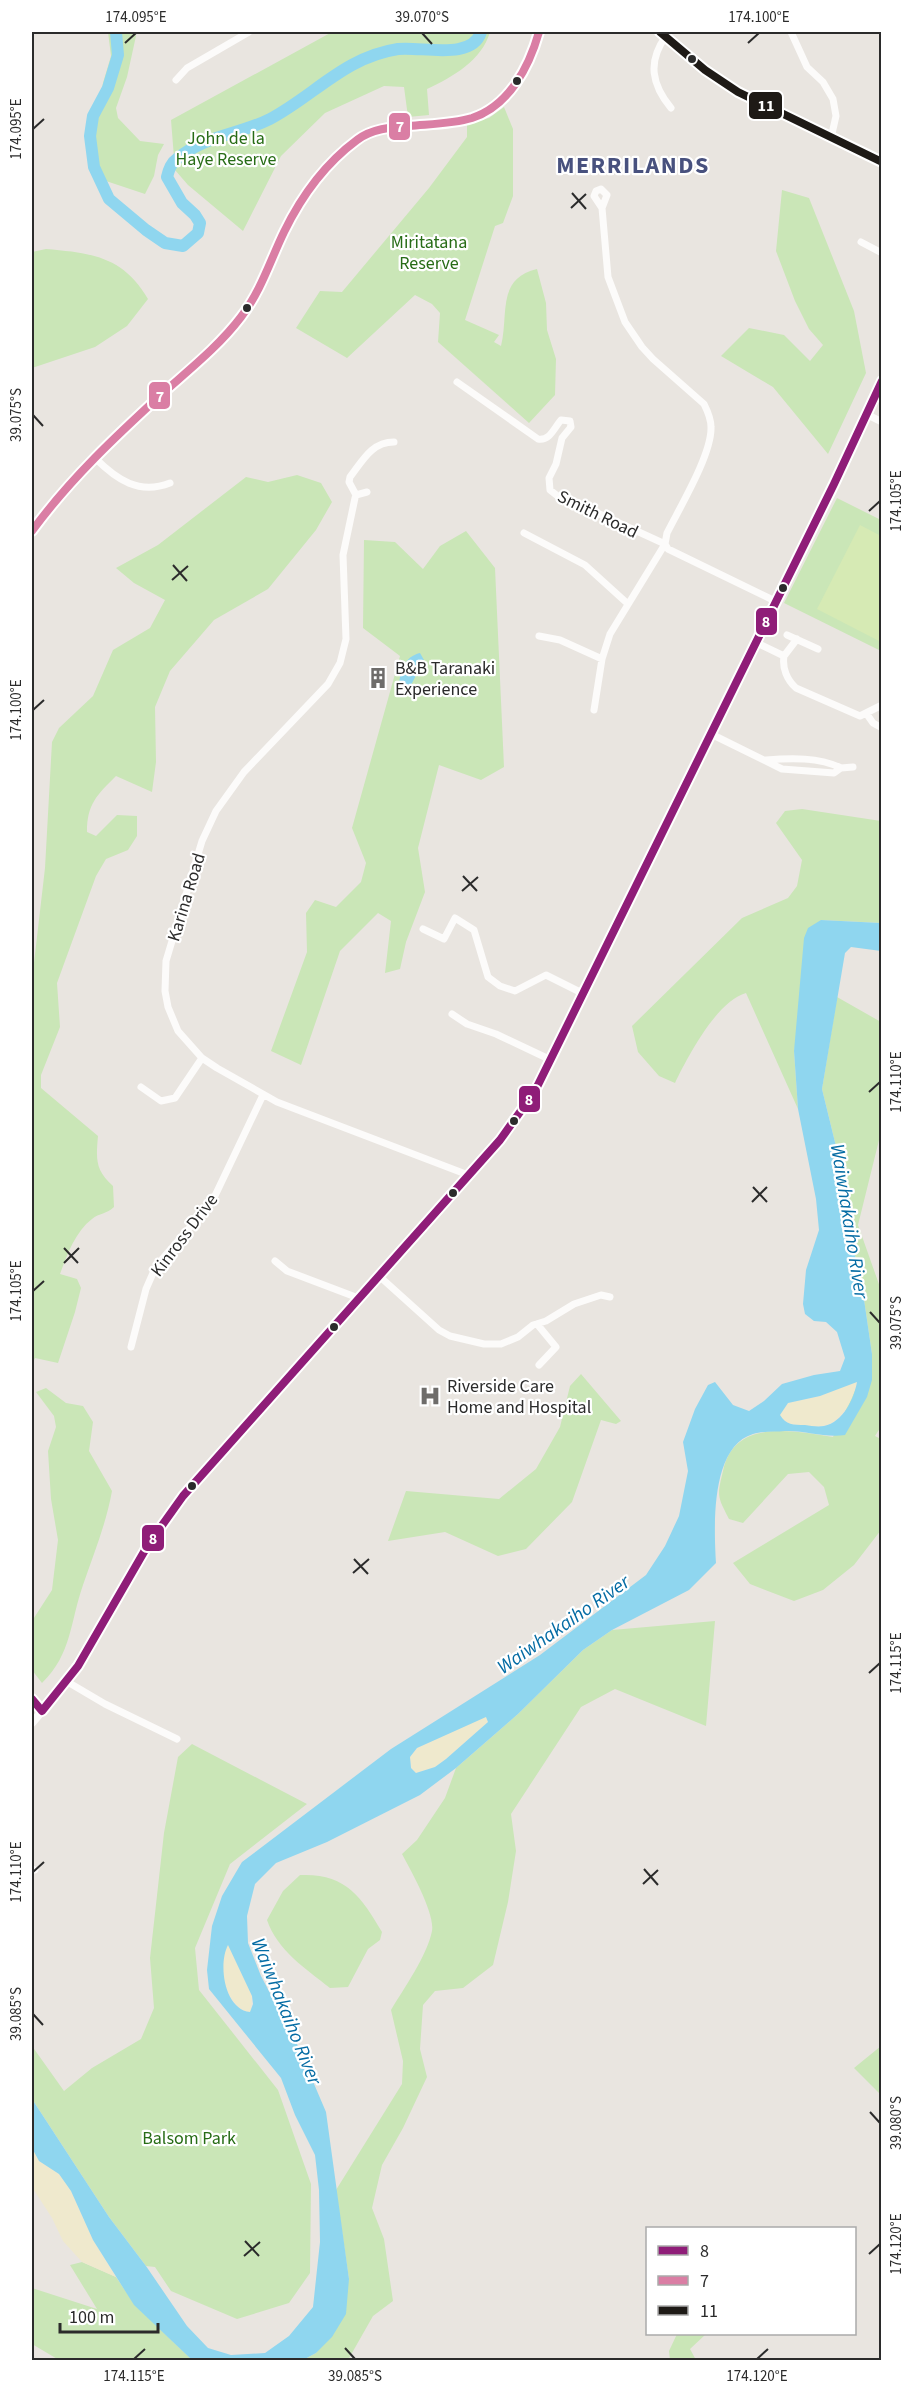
<svg xmlns="http://www.w3.org/2000/svg" width="913" height="2392" font-family="'Source Sans 3',sans-serif">
<rect width="100%" height="100%" fill="#e9e5e0"/>
<path fill="#cae6b7" d="M108,32H134L136,36L127,77L116,108L118,118L140,141L164,144L158,155L154,176L145,194L94,177V132L103,83L111,56Z
M332,32H490C482,60 453,77 427,89L429,115L408,117L404,87L384,86L325,113L281,156L243,231L188,185L175,170L171,120Z
M504,107L513,129V196L503,223L495,226L465,320L499,335L494,342L501,346C509,314 496,279 537,269L546,303L547,330L556,359L555,395L529,423L438,342L440,313L432,304L415,295L347,358L296,328L320,291L342,292L429,188L467,137V123L489,118Z
M782,190L809,198L854,311L866,373L828,454L773,387L721,356L749,328L784,335L810,361L823,345L809,329L795,301L776,251Z
M46,249C91,253 123,256 148,299L127,326L95,347L32,368V252Z
M297,475L321,483L332,502L316,530L268,589L214,620L170,671L155,707L156,762L152,792L116,776C97,795 87,804 87,832L96,836L117,815L137,816V836L128,850L106,859L96,876L57,983L60,1027L41,1075V1088L98,1136C96,1159 95,1170 113,1186L114,1207C107,1214 99,1213 92,1219C75,1232 67,1255 60,1274L77,1279L81,1288L75,1312L58,1363L35,1358L32,1365V980L45,868L52,742L59,728L93,696L113,650L150,628L165,600L134,583L116,568L158,545L246,477L268,482Z
M837,498L881,520V651L784,603Z
M466,531L495,568L504,767L481,780L439,765L418,848L425,892L406,942L400,969L385,973L391,921L378,913L340,951L301,1065L271,1051L307,952L306,913L315,900L336,907L361,882L366,863L352,828L400,656L363,628L364,540L395,542L423,569L440,546Z
M802,809L881,821V923L821,920L794,1051L798,1109L746,993C717,1001 688,1056 675,1083L659,1076L638,1052L632,1026L742,918L788,898L797,886L802,860L776,823L785,811Z
M837,997L881,1022V1132L858,1225L881,1290L882,1425L875,1436L881,1439V1530L854,1565L823,1590L794,1601L750,1584L733,1563L829,1505L824,1487L809,1472L788,1474L743,1523L729,1519C717,1496 717,1496 723,1471C734,1418 793,1431 833,1437L872,1354L861,1279L849,1232L843,1175L822,1089Z
M581,1374L621,1421L616,1424L601,1420L572,1502L526,1549L498,1556L445,1532L388,1541L406,1491L499,1499L536,1469L560,1427L570,1386Z
M46,1388L66,1403L83,1406L93,1422L89,1451L112,1491C106,1524 94,1553 83,1585C70,1622 72,1654 42,1683L32,1670V1621L52,1590L58,1540L51,1499L48,1451L56,1427L54,1416L36,1392Z
M715,1621L706,1726L615,1689L581,1707L511,1814L516,1851L508,1902L493,1965L463,1988L435,1991L423,2005L420,2049L427,2077L403,2128L382,2165L372,2208L384,2239L393,2301L373,2316L348,2360H303L316,2353L349,2279L336,2190L402,2084L403,2061L391,2010C404,1988 427,1956 432,1931C435,1913 411,1871 402,1854L417,1840L445,1798L456,1768L518,1714L583,1650L612,1630Z
M192,1744L307,1804L230,1864L195,1948L199,1990L278,2090L311,2184L310,2273L289,2303L237,2319L171,2291L155,2267L146,2266L109,2217L32,2099V2046L64,2091L92,2068L141,2039L154,2008L150,1958L164,1833L178,1757Z
M300,1875C345,1873 361,1896 382,1932L380,1940L368,1949L348,1987L330,1988C306,1969 277,1950 267,1920L283,1891Z
M881,2046V2095L854,2068Z
M82,2262L116,2277L135,2305L192,2360H59L32,2344V2288L97,2309L70,2265Z
M677,2334H706L690,2349L696,2360H670L669,2351Z"/>
<path fill="#efe9cd" d="M857,1381C854,1398 842,1424 822,1426C816,1427 809,1426 803,1425C792,1425 786,1424 779,1415L788,1403L820,1396Z
M486,1716L488,1722L446,1759L435,1767L416,1773L411,1768L410,1757L417,1748Z
M228,1944L252,1996L251,2012C230,2011 219,1975 223,1958C224,1953 226,1948 228,1944Z
M32,2148L39,2161L59,2174L71,2191L93,2240L116,2277L82,2262L63,2241L52,2218L32,2187Z"/>
<path fill="#d6eab4" d="M860,525L881,536V642L817,609Z"/>
<path fill="#8fd6ef" fill-rule="evenodd" d="M420,653L424,660L410,687H403L399,684C401,670 404,657 420,653Z
M821,920L881,923V951L851,947L845,953L822,1089L843,1175L849,1232L861,1279L872,1354V1380L867,1397L845,1435C824,1438 805,1430 785,1431C775,1432 763,1431 753,1434C710,1447 714,1528 716,1563L689,1590L612,1630L583,1650L518,1714L456,1768L420,1795L327,1842L276,1863L255,1884L247,1916L248,1943L261,1976L297,2044L326,2112L349,2279L346,2314L332,2337L316,2353L303,2360H192L134,2305L93,2240L71,2191L59,2174L39,2161L32,2148V2099L109,2217L146,2266L187,2326L208,2348L231,2355L265,2353L289,2336L313,2307L320,2242L319,2190L315,2155L295,2115L281,2078L209,1989L207,1970L212,1926L222,1896L242,1862L391,1749L540,1655L646,1575L665,1546L679,1516L688,1471L683,1442L695,1409L708,1385L715,1382L733,1405L749,1411L764,1401L782,1384L814,1375L840,1371L845,1358L837,1332L826,1322L814,1321L805,1314L803,1304L806,1270L819,1230L816,1199L798,1109L794,1051L804,938L808,928ZM857,1382C854,1399 843,1422 824,1426C818,1427 811,1426 805,1425C793,1425 786,1425 780,1415L788,1403L820,1396ZM486,1717L488,1722L446,1759L435,1767L416,1773L411,1768L410,1757L417,1748ZM228,1945L252,1996L253,2004L250,2012C224,2009 218,1964 228,1945Z"/>
<g fill="none" stroke-linecap="round" stroke-linejoin="round">
<path stroke="#8fd6ef" stroke-width="12" d="M116,32L118,55L108,88L93,116L90,136L94,167L109,199L146,230L165,243L183,246L198,233L200,223L195,215L182,203L167,177C169,169 171,163 178,158C204,136 241,134 270,119C315,95 345,57 398,49C421,46 472,61 481,32"/>
<path stroke="#fcfbfa" stroke-width="7" d="M791,32L807,67L823,82L833,99L836,116L831,138
M666,36C647,62 652,85 671,108
M176,80L187,68L249,32
M861,242L882,253
M457,382L538,439C550,441 554,428 561,420L570,421L571,427L562,438L556,464L549,478L550,490L564,501L580,505L665,544L668,549L775,601
M866,414L882,422
M95,458C117,480 139,495 170,483
M367,492L356,495L355,498L343,555L346,639L340,663L328,684L244,772L216,811L202,841L166,961L165,991L168,1007L178,1031L202,1058L217,1068L277,1102L463,1173L467,1177
M356,495L349,482L350,477C363,460 372,442 394,442
M32,531C65,483 110,441 153,402C183,374 216,349 241,317C261,292 271,260 284,232C301,196 327,164 357,140C370,130 389,128 405,126C423,124 461,123 477,116C510,102 531,66 539,32
M524,533L585,565L628,604
M787,635L818,649
M539,636L560,640L602,659
M755,642L784,656C782,668 787,680 796,688L860,716L882,705
M784,656L797,639
M594,710L602,659L610,634L665,544L667,533C680,507 712,454 711,427C711,419 708,412 704,404L653,359L642,347L625,322L608,277L602,208L594,196L596,191L601,189L607,195L602,208
M866,713L873,723L882,728
M711,734L782,769L834,773L841,768L853,767
M766,760C791,758 819,757 841,768
M423,929L444,939L455,918L474,930L488,977L500,986L515,991L546,975L584,994
M452,1014L467,1024L496,1034L551,1060
M141,1087L161,1101L175,1098L202,1058
M275,1261L287,1271L353,1296L356,1300
M378,1275L439,1330L450,1336L484,1344H501L518,1337L533,1325L546,1321L574,1304L601,1295L610,1297
M537,1324L556,1347L539,1365
M131,1347L146,1289L153,1273L163,1258L212,1202L263,1095
M66,1681L105,1704L177,1739
M32,1699L42,1711
M32,1869L35,1870"/>
<path stroke="#fcfbfa" stroke-width="8" d="M32,1723C94,1654 127,1570 183,1496L500,1140L535,1091L834,484L882,380"/>
<path stroke="#fcfbfa" stroke-width="9" d="M660,32L705,70L738,92L882,162"/>
<defs>
<path id="bus-1" d="M32,1699L42,1711L78,1666L148,1545L183,1496L500,1140L535,1091L834,484L882,381"/>
<path id="bus-2" d="M32,531C70,479 116,436 163,393C190,369 219,346 241,317C261,291 270,261 284,232C301,197 326,163 357,140C371,129 391,127 409,126C430,124 452,124 472,118C509,106 529,67 539,32"/>
<path id="bus-3" d="M660,32L705,70L738,92L882,162"/>
</defs>
<use href="#bus-1" stroke="#fff" stroke-width="12"/>
<use href="#bus-2" stroke="#fff" stroke-width="12"/>
<use href="#bus-3" stroke="#fff" stroke-width="12"/>
<use href="#bus-1" stroke="#8f1d78" stroke-width="8"/>
<use href="#bus-2" stroke="#da7ea4" stroke-width="8"/>
<use href="#bus-3" stroke="#1e1a16" stroke-width="8"/>
</g>
<path fill="none" stroke="#2b2b2b" stroke-width="2" d="M422,33L432,44M125,43L136,33M748,43L759,33M33,129L44,119M572,193L586,209M571,208L586,194M33,415L43,426M869,511L880,501M173,565L187,581M172,580L188,566M33,710L44,700M463,876L477,891M462,891L478,877M869,1092L880,1082M753,1187L767,1202M752,1202L767,1187M64,1248L78,1263M64,1263L79,1248M33,1291L44,1281M870,1312L880,1323M354,1559L368,1574M353,1573L369,1559M869,1673L880,1663M644,1869L658,1885M33,1872L44,1862M643,1884L658,1870M33,2014L43,2025M870,2112L880,2123M245,2241L259,2256M869,2254L880,2244M244,2256L260,2242M345,2348L355,2359M134,2359L145,2349M757,2359L768,2349"/>
<defs>
<symbol id="building-bare" viewBox="-9 -9 18 18"><path d="M-4-6H4V6H1V3H-1V6H-4ZM-2.5-4.3h1.7v1.8h-1.7ZM.8-4.3h1.7v1.8H.8ZM-2.5-1h1.7V.8h-1.7ZM.8-1h1.7V.8H.8Z" fill="#6e6c6a" stroke="#fff" stroke-width="2.5" paint-order="stroke"/></symbol>
<symbol id="hospital-bare" viewBox="-9 -9 18 18"><path d="M-5-5h3v3.5h4V-5h3V5h-3V1.5h-4V5h-3Z" fill="#6e6c6a" stroke="#fff" stroke-width="2.5" paint-order="stroke"/></symbol>
</defs>
<g fill-rule="evenodd">
<use href="#building-bare" x="363" y="663" width="30" height="30"/>
<use href="#hospital-bare" x="415" y="1381" width="30" height="30"/>
</g>
<g fill="#2b2b2b" stroke="#fff" stroke-width="2">
<circle cx="692" cy="59" r="5"/>
<circle cx="517" cy="81" r="5"/>
<circle cx="247" cy="308" r="5"/>
<circle cx="783" cy="588" r="5"/>
<circle cx="514" cy="1121" r="5"/>
<circle cx="453" cy="1193" r="5"/>
<circle cx="334" cy="1327" r="5"/>
<circle cx="192" cy="1486" r="5"/>
</g>
<g text-anchor="middle" stroke-width="4.5" stroke-linejoin="round" paint-order="stroke">
<g font-size="18" fill="#276c16" stroke="#fff">
<text x="226" y="144">John de la<tspan x="226" dy="21">Haye Reserve</tspan></text>
<text x="429" y="248">Miritatana<tspan x="429" dy="21">Reserve</tspan></text>
<text x="189" y="2144">Balsom Park</text>
</g>
<g font-size="18" fill="#2b2b2b" stroke="#fff">
<text transform="translate(598 514) rotate(26)" y="6">Smith Road</text>
<text transform="translate(186 897) rotate(-73)" y="6">Karina Road</text>
<text transform="translate(184 1235) rotate(-53)" y="6">Kinross Drive</text>
</g>
<g font-size="18" fill="#2b2b2b" stroke="#fff" text-anchor="start">
<text x="395" y="674">B&amp;B Taranaki<tspan x="395" dy="21">Experience</tspan></text>
<text x="447" y="1392">Riverside Care<tspan x="447" dy="21">Home and Hospital</tspan></text>
</g>
<g font-size="20" font-style="italic" fill="#056ca4" stroke="#fff">
<text transform="translate(850 1221) rotate(81)" y="7">Waiwhakaiho River</text>
<text transform="translate(563 1624) rotate(-35)" y="7">Waiwhakaiho River</text>
<text transform="translate(287 2011) rotate(68)" y="7">Waiwhakaiho River</text>
</g>
<g font-size="24" font-weight="bold" letter-spacing="1.5" fill="#48517e" stroke="#fff">
<text x="633" y="173">MERRILANDS</text>
</g>
</g>
<g stroke="#fff" stroke-width="2">
<rect x="748" y="91" width="35" height="29" rx="6" fill="#1e1a16"/>
<rect x="388" y="112" width="23" height="29" rx="6" fill="#da7ea4"/>
<rect x="148" y="381" width="23" height="29" rx="6" fill="#da7ea4"/>
<rect x="755" y="607" width="23" height="29" rx="6" fill="#8f1d78"/>
<rect x="518" y="1085" width="23" height="28" rx="6" fill="#8f1d78"/>
<rect x="141" y="1524" width="24" height="28" rx="6" fill="#8f1d78"/>
</g>
<g font-size="16" text-anchor="middle" font-weight="bold" fill="#fff">
<text x="766" y="111">11</text>
<text x="400" y="132">7</text>
<text x="160" y="402">7</text>
<text x="766" y="627">8</text>
<text x="529" y="1105">8</text>
<text x="153" y="1544">8</text>
</g>
<rect width="913" height="2392" fill="none" stroke="#ffffff" stroke-width="66"/>
<rect x="646" y="2227" width="210" height="108" fill="#ffffff" stroke="#aaaaaa" stroke-width="1.5"/>
<rect x="658" y="2246" width="30" height="9" fill="#8f1d78" stroke="#aaaaaa" stroke-width="1.5"/>
<text x="700" y="2257" font-size="18" fill="#2b2b2b">8</text>
<rect x="658" y="2276" width="30" height="9" fill="#da7ea4" stroke="#aaaaaa" stroke-width="1.5"/>
<text x="700" y="2287" font-size="18" fill="#2b2b2b">7</text>
<rect x="658" y="2306" width="30" height="9" fill="#1e1a16" stroke="#aaaaaa" stroke-width="1.5"/>
<text x="700" y="2317" font-size="18" fill="#2b2b2b">11</text>
<path d="M60 2323v9h98v-9" fill="none" stroke="#2b2b2b" stroke-width="3"/>
<text x="69" y="2323" font-size="18" fill="#2b2b2b" stroke="#ffffff" stroke-width="4.5" paint-order="stroke">100 m</text>
<rect x="33" y="33" width="847" height="2326" fill="none" stroke="#2b2b2b" stroke-width="2"/>
<g font-size="15" text-anchor="middle" fill="#2b2b2b">
<text x="136" y="22">174.095°E</text>
<text x="422" y="22">39.070°S</text>
<text x="759" y="22">174.100°E</text>
<text transform="translate(16 129) rotate(-90)" y="5">174.095°E</text>
<text transform="translate(16 415) rotate(-90)" y="5">39.075°S</text>
<text transform="translate(896 501) rotate(-90)" y="5">174.105°E</text>
<text transform="translate(16 710) rotate(-90)" y="5">174.100°E</text>
<text transform="translate(896 1082) rotate(-90)" y="5">174.110°E</text>
<text transform="translate(16 1291) rotate(-90)" y="5">174.105°E</text>
<text transform="translate(896 1323) rotate(-90)" y="5">39.075°S</text>
<text transform="translate(896 1663) rotate(-90)" y="5">174.115°E</text>
<text transform="translate(16 1872) rotate(-90)" y="5">174.110°E</text>
<text transform="translate(16 2014) rotate(-90)" y="5">39.085°S</text>
<text transform="translate(896 2123) rotate(-90)" y="5">39.080°S</text>
<text transform="translate(896 2244) rotate(-90)" y="5">174.120°E</text>
<text x="134" y="2381">174.115°E</text>
<text x="355" y="2381">39.085°S</text>
<text x="757" y="2381">174.120°E</text>
</g>
</svg>
